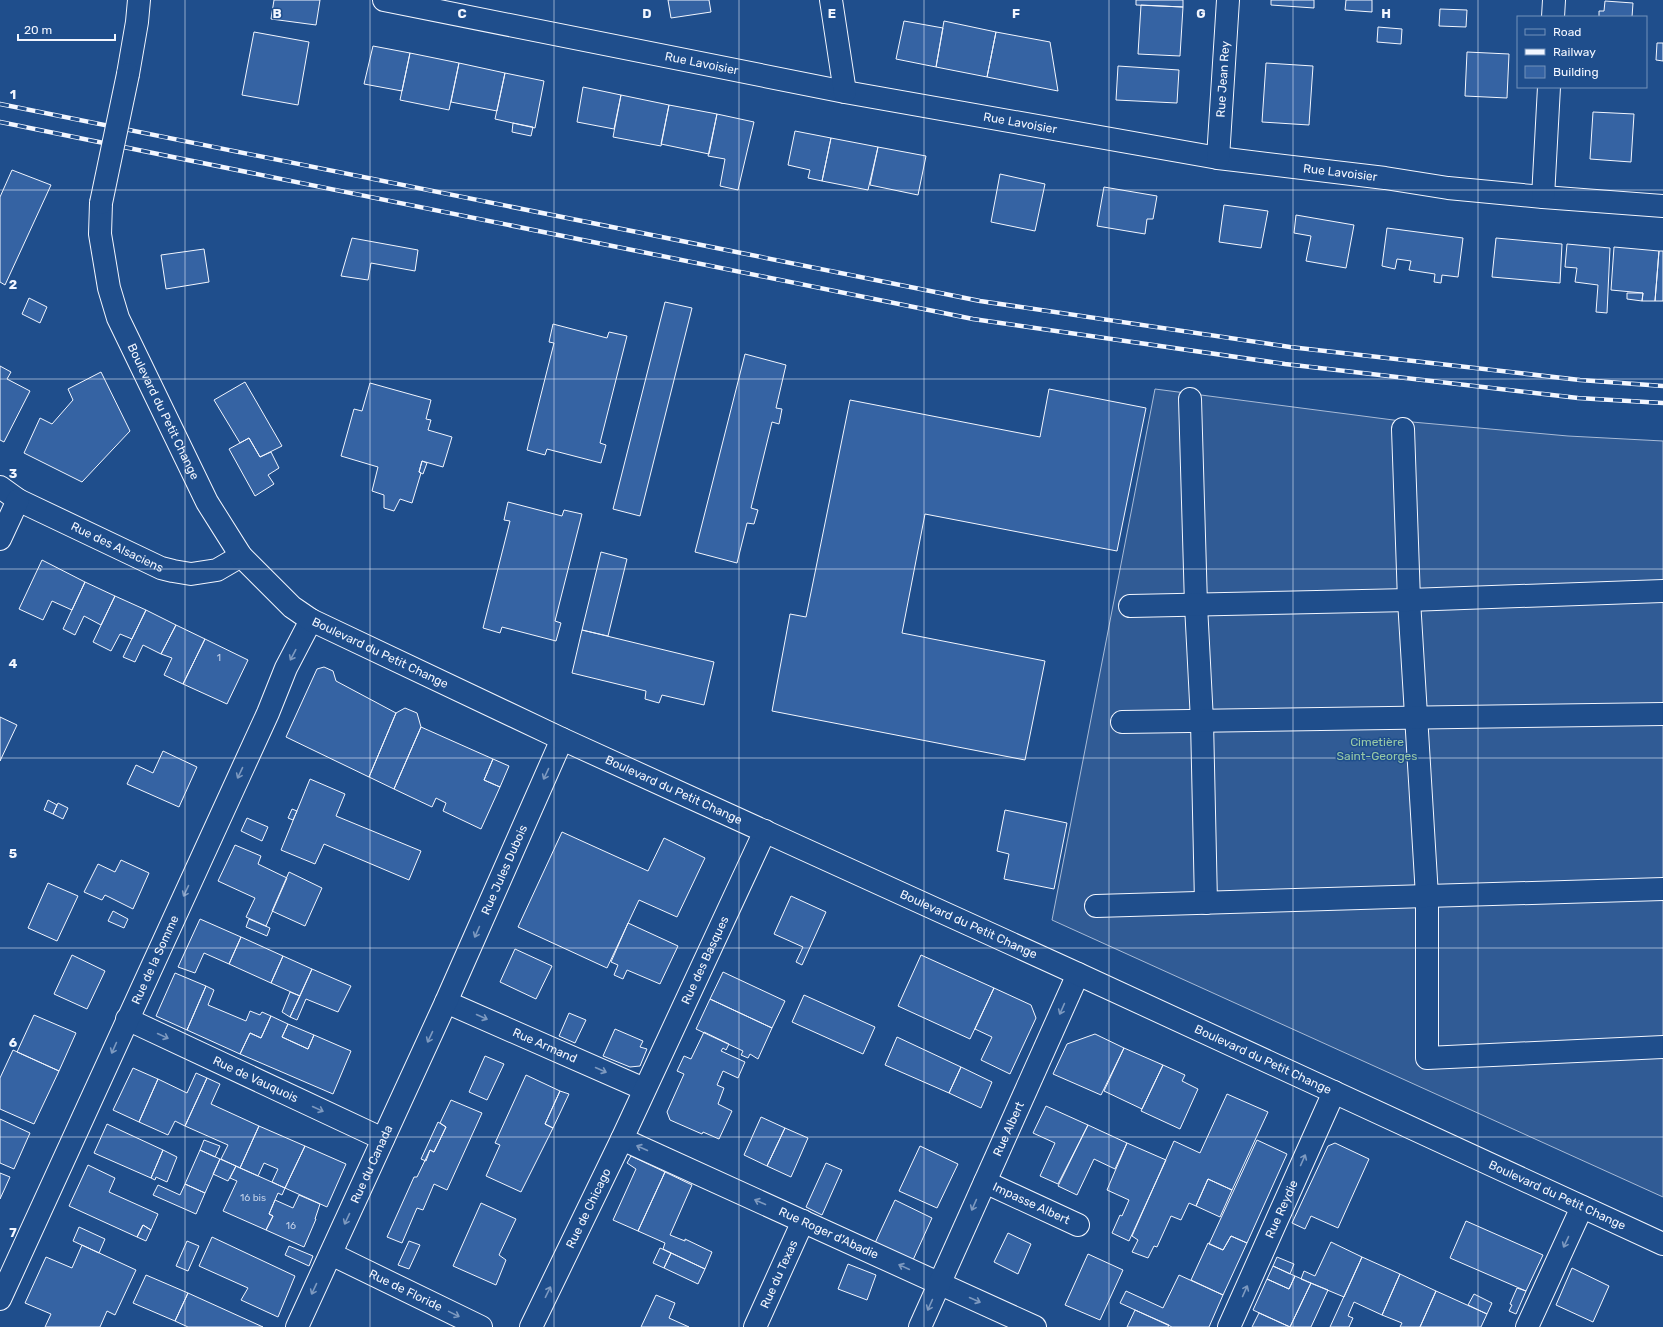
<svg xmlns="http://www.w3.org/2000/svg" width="1663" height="1327" font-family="Rubik,sans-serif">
<rect width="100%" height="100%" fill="#1f4e8c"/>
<path fill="#305b95" stroke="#a8bbd7" d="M1155,389L1401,421L1568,436L1663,441V1197L1052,920Z"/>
<path fill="#3563a3" stroke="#f2f6ff" d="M274,0H320L316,25L271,19Z
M668,0H709L711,12L671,18Z
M1136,0H1183V7L1136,5Z
M1271,0H1314V8L1271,5Z
M1346,0H1372V12L1345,10Z
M1605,1L1633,3L1632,17H1599V11H1604Z
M1141,5L1183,7L1180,56L1138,54Z
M1440,9L1467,10L1466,27L1439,26Z
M904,21L943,28L936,67L896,59Z
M944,21L996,32L987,77L936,67Z
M1378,27L1402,29L1401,44L1377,42Z
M254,32L309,42L298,105L242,95Z
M996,32L1050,42L1058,91L987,77Z
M1657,43H1663V61L1656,60Z
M373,46L410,53L402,91L364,84Z
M1467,52L1509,54L1507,98L1465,96Z
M410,53L459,63L449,110L400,100Z
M459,63L505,73L497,111L451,102Z
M1266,63L1313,66L1309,125L1262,122Z
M1118,66L1179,70L1177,103L1116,100Z
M505,73L544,81L535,128L495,119Z
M583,87L621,95L614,129L577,122Z
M621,95L669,105L661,146L613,137Z
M669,105L717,114L709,154L661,144Z
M1593,112L1634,114L1631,162L1590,159Z
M717,114L754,122L738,190L720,186L725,159L708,156Z
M513,123L533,127L531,136L512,132Z
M795,131L831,138L822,181L808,178L810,170L788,165Z
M831,138L878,147L868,190L822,181Z
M878,147L926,156L918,195L870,185Z
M12,170L51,185L5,285L0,282V197Z
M1000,174L1045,184L1035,231L991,222Z
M1104,187L1157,196L1153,219H1147L1145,234L1097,226Z
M1224,205L1268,211L1261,248L1219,242Z
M1296,215L1354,225L1346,268L1306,261L1311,236L1294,233Z
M1387,228L1463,238L1458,277L1442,275L1441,283L1434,282L1435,274L1409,270L1411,261L1397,259L1395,269L1382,266Z
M352,238L418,250L415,271L371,263L368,280L341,276Z
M1496,238L1562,244L1560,283L1492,277Z
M1567,244L1610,248L1607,313L1596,312L1598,285L1575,282L1577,268L1565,267Z
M1614,247L1659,251L1655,301H1642L1643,293L1611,290Z
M204,249L209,282L166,289L161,255Z
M1659,251H1663V301H1655Z
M1627,293H1643L1642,301L1627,299Z
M29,298L47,307L40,323L22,314Z
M665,302L692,308L640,516L613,509Z
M553,324L607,338L609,332L627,336L600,443L606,445L601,463L547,449L545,455L527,450L554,343L549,342Z
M745,354L786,365L776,408L782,409L779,424L772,422L751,508L758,510L754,524L747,523L737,563L695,552Z
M0,366L11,372L7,379L30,391L4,442L0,440Z
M101,372L130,431L82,482L24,453L40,418L52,424L73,400L68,389Z
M245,382L282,446L260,457L249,438L240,443L214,400Z
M370,383L431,400L426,419L431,420L428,430L452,437L443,467L422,461L419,472L421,473L412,503L400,499L394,511L384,508V495L372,491L378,467L341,456L354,409L362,411Z
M1049,389L1146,408L1117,551L925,514L902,633L1045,661L1025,760L772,711L790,614L806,617L850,400L1040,437Z
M249,438L260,457L271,452L279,468L268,475L274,484L255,496L229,449Z
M422,461L427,463L423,474L419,472Z
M508,502L562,516L564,510L582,514L555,621L561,623L556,641L502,627L500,633L483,628L510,521L504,520Z
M601,552L627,559L608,636L582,630Z
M42,560L85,582L72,610L52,601L43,620L19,609Z
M85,582L115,596L101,625L84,616L75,635L63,629Z
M115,596L146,610L132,639L120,634L111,651L93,642Z
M146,610L176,625L161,654L143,645L135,662L123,657Z
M176,625L205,639L183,684L164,675L172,658L161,654Z
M582,630L714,662L704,705L662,695L659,703L645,699L646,691L572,673Z
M205,639L248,660L227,704L183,684Z
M324,667L333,671L336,681L396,713L369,777L286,737L317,669Z
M405,708L417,713L421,727L394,789L369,777L396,713Z
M0,717L17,725L0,761Z
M421,727L493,759L484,780L500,787L481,829L443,811L446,803L436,798L432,807L394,789Z
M163,751L197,767L179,807L127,784L136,765L153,773Z
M493,759L509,766L500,787L484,780Z
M310,779L345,794L336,816L421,851L409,880L324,844L315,864L281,850Z
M48,800L57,805L53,814L44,810Z
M58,803L68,808L63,819L53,814Z
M292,809L297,811L293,820L288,818Z
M1005,810L1067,823L1054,889L1004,879L1009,854L997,851Z
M247,818L268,827L262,841L241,831Z
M562,832L648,871L664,838L705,858L677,917L639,900L607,968L518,927Z
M235,845L261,856L258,864L287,878L266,926L246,917L255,898L218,881Z
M121,860L149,873L133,909L105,895L102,900L84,892L98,864L115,872Z
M289,872L322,888L305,926L272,911Z
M48,883L78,896L57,941L28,928Z
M791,896L826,912L802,965L796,962L803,947L774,934Z
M113,911L128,919L124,928L108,921Z
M200,919L241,937L229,964L204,953L195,973L178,967Z
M249,919L270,928L267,936L246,927Z
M628,923L678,946L660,984L627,970L623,979L614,975L618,965L611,962Z
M241,937L283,956L271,983L229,964Z
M515,949L552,966L536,999L500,982Z
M72,955L105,971L87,1009L54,994Z
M921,955L994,988L970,1039L898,1006Z
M283,956L312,969L300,996L271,983Z
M312,969L351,986L338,1012L306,999L297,1020L290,1017Z
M723,972L785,1001L772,1028L710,999Z
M175,973L206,986L187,1030L156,1016Z
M206,986L214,990L208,1005L246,1021L250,1011L260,1015L262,1012L271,1016L261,1038L250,1033L240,1054L187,1030Z
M994,988L1031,1005L1036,1018L1010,1074L981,1060L992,1037L975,1029Z
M290,992L300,996L290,1017L282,1012Z
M804,995L875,1027L863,1054L792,1022Z
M710,999L772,1028L758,1059L750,1054L748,1058L741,1055L743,1051L696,1029Z
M569,1013L586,1020L575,1043L559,1036Z
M34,1015L76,1033L59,1071L17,1052Z
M271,1016L288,1024L282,1037L308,1049L314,1035L351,1051L333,1094L240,1054L250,1033L261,1038Z
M288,1024L314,1035L308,1049L282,1037Z
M615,1029L643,1041L640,1047L647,1049L640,1066L630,1067L603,1056Z
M704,1032L729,1044L726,1050L723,1048L721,1051L745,1062L738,1078L723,1071L717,1085L724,1088L718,1104L732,1111L719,1139L703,1132L702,1134L670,1120L667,1112L684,1074L677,1071L684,1056L691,1059Z
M1095,1034L1124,1048L1101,1095L1053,1074L1067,1044Z
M897,1037L961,1067L949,1093L885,1065Z
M1124,1048L1163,1065L1142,1109L1104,1091Z
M13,1050L59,1071L34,1124L0,1109V1078Z
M485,1056L504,1064L487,1100L469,1092Z
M1163,1065L1185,1075L1182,1081L1198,1089L1180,1129L1141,1111Z
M961,1067L992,1082L981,1108L949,1093Z
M133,1068L158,1079L139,1122L113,1110Z
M196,1073L207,1078L185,1126L175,1121L168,1135L139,1122L158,1079L187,1093Z
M526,1075L560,1091L545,1124L553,1128L521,1192L486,1176L500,1145L495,1143Z
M207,1078L220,1084L211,1104L259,1126L240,1168L221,1159L228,1145L185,1126Z
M560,1091L569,1094L553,1128L545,1124Z
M1227,1094L1268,1112L1232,1190L1208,1179L1196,1206L1189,1203L1181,1220L1171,1216L1157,1247L1154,1246L1148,1258L1132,1252L1138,1240L1132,1236L1174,1141L1200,1153Z
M451,1100L482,1113L447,1190L434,1184L423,1210L417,1208L402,1243L387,1237L414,1177H417L430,1150L434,1152L446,1127L440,1123Z
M1046,1106L1088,1125L1058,1184L1040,1176L1055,1143L1033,1133Z
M761,1117L785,1128L767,1166L744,1155Z
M0,1119L30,1133L14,1169L0,1163Z
M438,1122L446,1127L434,1152L430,1150L426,1161L421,1159Z
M107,1124L163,1150L151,1178L94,1153Z
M1088,1125L1127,1143L1115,1169L1094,1159L1077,1195L1058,1186Z
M259,1126L305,1146L285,1188L272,1182L278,1169L264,1163L258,1176L240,1168Z
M785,1128L808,1138L791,1177L767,1166Z
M204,1140L220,1146L215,1157L200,1150Z
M1257,1140L1287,1154L1247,1243L1231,1236L1223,1250L1209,1244Z
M1127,1143L1166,1160L1129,1241L1112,1233L1120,1215L1122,1216L1129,1200L1107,1190Z
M1335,1143L1369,1159L1338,1228L1311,1216L1305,1229L1292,1223L1328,1146Z
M305,1146L346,1164L327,1207L285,1188Z
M920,1146L958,1164L937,1208L899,1191Z
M163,1150L177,1157L167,1182L156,1177L155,1180L151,1178Z
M200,1150L220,1159L205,1193L185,1184Z
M631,1156L665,1172L638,1231L613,1220L636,1169L627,1163Z
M220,1159L236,1166L228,1181L213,1174Z
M826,1163L842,1170L822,1215L806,1207Z
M88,1165L115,1178L109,1192L158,1214L151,1230L143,1225L137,1237L69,1206Z
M236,1166L285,1188L282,1195L278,1193L269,1214L273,1216L266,1230L223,1211L237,1181L230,1178Z
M665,1172L692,1185L670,1235L685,1241V1239L712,1252L705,1269L663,1249L665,1243L638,1231Z
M0,1173L10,1177L0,1199Z
M1208,1179L1232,1190L1220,1217L1196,1206Z
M185,1184L205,1193L196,1214L153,1195L158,1185L180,1195Z
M299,1195L320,1204L315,1219H316L304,1247L266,1230L273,1216L269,1214L275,1200L293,1208Z
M895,1200L932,1218L913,1260L875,1243Z
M481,1203L516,1219L499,1255L506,1260L496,1285L453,1266Z
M1466,1221L1543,1255L1526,1291L1450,1258Z
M143,1225L151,1230L146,1241L137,1237Z
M79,1227L105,1239L99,1253L73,1241Z
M1008,1233L1031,1244L1018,1274L994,1262Z
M1231,1236L1247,1243L1223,1295L1191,1280L1208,1243L1223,1250Z
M212,1237L295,1276L278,1317L241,1300L248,1288L199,1266Z
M187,1241L199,1246L188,1271L176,1266Z
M409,1241L420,1245L409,1269L398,1265Z
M1331,1242L1362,1257L1344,1297L1301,1279L1304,1271L1315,1276Z
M82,1245L136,1270L115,1315L107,1311L100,1327H45L51,1314L25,1303L46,1257L72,1268Z
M289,1246L313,1256L309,1266L285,1255Z
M660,1248L671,1253L664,1268L653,1263Z
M671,1253L705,1269L698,1284L664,1268Z
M1088,1254L1123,1270L1100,1320L1065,1305Z
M1277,1257L1294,1264L1290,1274L1273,1266Z
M1362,1257L1400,1274L1382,1315L1354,1302L1348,1316L1353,1318L1349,1327H1330Z
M848,1264L876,1275L867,1300L838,1289Z
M1273,1266L1295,1276L1289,1289L1267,1279Z
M1572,1268L1609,1286L1593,1322L1556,1305Z
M1400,1274L1436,1291L1420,1327H1400L1402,1323L1382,1315Z
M146,1275L188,1293L175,1321L133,1303Z
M1179,1275L1223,1295L1209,1327H1172L1120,1303L1126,1291L1163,1308Z
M1295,1276L1311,1283L1290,1327L1253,1310L1267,1279L1289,1289Z
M1311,1283L1328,1290L1311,1327H1290Z
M1517,1288L1526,1291L1516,1314L1509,1311L1512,1305L1510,1304Z
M1436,1291L1487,1314L1481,1327H1420Z
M188,1293L263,1327H188L175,1321Z
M1474,1294L1492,1303L1487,1314L1468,1305Z
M656,1295L675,1303L669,1318L689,1327H641Z
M1135,1310L1169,1325L1168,1327H1127Z
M1259,1313L1290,1327H1252Z"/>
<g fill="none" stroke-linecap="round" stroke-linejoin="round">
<defs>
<g id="minor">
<path id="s1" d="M384,0L845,92L1218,158L1385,178L1448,188L1543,197L1663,206"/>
<path d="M831,0L845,92"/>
<path d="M1553,17L1554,0"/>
<path id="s2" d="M1218,158L1228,0"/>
<path d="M1543,197L1549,87"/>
<path d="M1190,399L1196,605L1202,721L1206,903"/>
<path d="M1403,429L1409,600L1427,896V1058L1663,1047"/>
<path id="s3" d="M0,487L18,500L161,568L173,571L191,574L217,570L241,556"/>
<path d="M0,539L18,500"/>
<path d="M1130,606L1409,600L1663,591"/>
<path d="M1122,722L1663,714"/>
<path d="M1096,906L1663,889"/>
<path id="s4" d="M446,1002L644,1089"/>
<path id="s5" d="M127,1019L383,1139"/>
<path id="s6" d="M622,1139L1035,1327"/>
<path id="s7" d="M985,1182L1078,1225"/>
<path id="s8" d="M331,1254L481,1327"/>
<path id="s9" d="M0,1299L268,713L286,668L311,620"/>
<path id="s10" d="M297,1327L446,1002L562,739"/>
<path id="s11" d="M531,1327L622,1139L765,831"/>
<path id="s12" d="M755,1327L803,1221"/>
<path id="s13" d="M920,1327L1078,974"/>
<path id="s14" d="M1229,1327L1334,1092"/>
<path d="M1527,1327L1582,1207"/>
</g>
<g id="major">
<path d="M128,74L137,22L139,0"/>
<path id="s15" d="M101,203L100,234L109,288L118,318L207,502L241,556L292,607L311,620L562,739L1078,974L1663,1244"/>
</g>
</defs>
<use href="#minor" stroke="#f2f6ff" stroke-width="24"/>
<use href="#major" stroke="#f2f6ff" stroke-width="24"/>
<use href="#minor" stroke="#1f4e8c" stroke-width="22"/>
<use href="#major" stroke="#1f4e8c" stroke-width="22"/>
<defs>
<path id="rail" d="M0,104L980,301L1290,347L1580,380L1663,386
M0,122L973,319L1285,364L1578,398L1663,403"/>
</defs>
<use href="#rail" stroke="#f2f6ff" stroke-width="4.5"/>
<use href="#rail" stroke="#1f4e8c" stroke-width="3" stroke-dasharray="9" stroke-linecap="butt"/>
<defs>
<path id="major-bridge" d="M101,203L128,74"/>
</defs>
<use href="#major-bridge" stroke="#f2f6ff" stroke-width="24" stroke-linecap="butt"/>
<use href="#major-bridge" stroke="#1f4e8c" stroke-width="22"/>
</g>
<defs><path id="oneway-shaft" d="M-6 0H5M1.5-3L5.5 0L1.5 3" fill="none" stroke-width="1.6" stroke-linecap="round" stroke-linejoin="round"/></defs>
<g stroke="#7e9ac0">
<use href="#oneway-shaft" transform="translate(293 655) rotate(118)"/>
<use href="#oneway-shaft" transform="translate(240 773) rotate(115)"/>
<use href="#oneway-shaft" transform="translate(546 774) rotate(115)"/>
<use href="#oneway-shaft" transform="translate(186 891) rotate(115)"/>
<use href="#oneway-shaft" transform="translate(477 932) rotate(114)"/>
<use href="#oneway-shaft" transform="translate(1062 1009) rotate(114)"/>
<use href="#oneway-shaft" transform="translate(482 1017) rotate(24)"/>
<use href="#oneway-shaft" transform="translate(163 1036) rotate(25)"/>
<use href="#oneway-shaft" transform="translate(430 1037) rotate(115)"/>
<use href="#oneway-shaft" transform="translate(114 1048) rotate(114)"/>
<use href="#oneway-shaft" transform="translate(601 1070) rotate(24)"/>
<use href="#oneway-shaft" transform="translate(318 1109) rotate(25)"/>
<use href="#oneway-shaft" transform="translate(642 1148) rotate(-156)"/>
<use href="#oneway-shaft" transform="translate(1303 1160) rotate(-66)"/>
<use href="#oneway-shaft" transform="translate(760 1202) rotate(-156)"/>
<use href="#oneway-shaft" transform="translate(974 1205) rotate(114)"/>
<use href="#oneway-shaft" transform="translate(347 1219) rotate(115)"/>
<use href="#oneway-shaft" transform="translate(1566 1242) rotate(115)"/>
<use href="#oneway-shaft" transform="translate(904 1267) rotate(-155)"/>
<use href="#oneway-shaft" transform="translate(314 1289) rotate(115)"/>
<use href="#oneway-shaft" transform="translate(1245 1291) rotate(-66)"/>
<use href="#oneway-shaft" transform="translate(548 1292) rotate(-64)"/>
<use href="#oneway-shaft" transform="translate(975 1300) rotate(24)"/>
<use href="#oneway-shaft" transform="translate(930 1305) rotate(114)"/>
<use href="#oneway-shaft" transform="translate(454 1314) rotate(26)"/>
</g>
<path fill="none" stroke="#f2f6ff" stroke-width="1" stroke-opacity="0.55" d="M185,0V1327M370,0V1327M554,0V1327M739,0V1327M924,0V1327M1109,0V1327M1293,0V1327M1478,0V1327M0,190H1663M0,379H1663M0,569H1663M0,758H1663M0,948H1663M0,1137H1663"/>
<g text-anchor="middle" stroke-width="3" stroke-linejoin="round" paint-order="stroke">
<g font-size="10" fill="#c3d1e8">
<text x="219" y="661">1</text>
<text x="253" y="1201">16 bis</text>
<text x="291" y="1229">16</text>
</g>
<g font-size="12" fill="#f2f6ff" stroke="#1f4e8c">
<text dy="4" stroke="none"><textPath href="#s1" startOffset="324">Rue Lavoisier</textPath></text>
<text dy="4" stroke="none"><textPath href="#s2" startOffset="79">Rue Jean Rey</textPath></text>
<text dy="4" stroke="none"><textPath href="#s1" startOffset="648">Rue Lavoisier</textPath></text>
<text dy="4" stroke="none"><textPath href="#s1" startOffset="972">Rue Lavoisier</textPath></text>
<text dy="4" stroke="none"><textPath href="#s15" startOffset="221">Boulevard du Petit Change</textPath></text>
<text dy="4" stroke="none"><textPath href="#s3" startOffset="132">Rue des Alsaciens</textPath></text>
<text dy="4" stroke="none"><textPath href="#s15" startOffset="557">Boulevard du Petit Change</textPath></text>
<text dy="4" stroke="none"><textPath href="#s15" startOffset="881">Boulevard du Petit Change</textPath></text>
<text dy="4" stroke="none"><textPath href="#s10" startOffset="502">Rue Jules Dubois</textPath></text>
<text dy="4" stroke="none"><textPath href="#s15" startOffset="1205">Boulevard du Petit Change</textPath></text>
<text dy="4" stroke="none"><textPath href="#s9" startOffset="373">Rue de la Somme</textPath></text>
<text dy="4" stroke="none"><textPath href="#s11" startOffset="406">Rue des Basques</textPath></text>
<text dy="4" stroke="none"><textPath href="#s4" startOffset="108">Rue Armand</textPath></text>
<text dy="4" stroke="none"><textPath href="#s15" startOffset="1529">Boulevard du Petit Change</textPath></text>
<text dy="4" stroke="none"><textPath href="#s5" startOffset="142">Rue de Vauquois</textPath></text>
<text dy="4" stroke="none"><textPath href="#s13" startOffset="217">Rue Albert</textPath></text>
<text dy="4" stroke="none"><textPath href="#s10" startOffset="179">Rue du Canada</textPath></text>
<text dy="4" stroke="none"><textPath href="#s15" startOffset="1853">Boulevard du Petit Change</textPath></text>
<text dy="4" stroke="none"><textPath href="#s7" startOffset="51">Impasse Albert</textPath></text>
<text dy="4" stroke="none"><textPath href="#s11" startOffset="132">Rue de Chicago</textPath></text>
<text dy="4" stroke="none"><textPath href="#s14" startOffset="129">Rue Reydie</textPath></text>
<text dy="4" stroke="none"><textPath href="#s6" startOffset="227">Rue Roger d'Abadie</textPath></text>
<text dy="4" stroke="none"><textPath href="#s12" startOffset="58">Rue du Texas</textPath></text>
<text dy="4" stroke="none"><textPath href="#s8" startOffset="83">Rue de Floride</textPath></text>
</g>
<g font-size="12" fill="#97c8a6" stroke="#1f4e8c">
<text x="1377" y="746">Cimetière<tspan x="1377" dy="14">Saint-Georges</tspan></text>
</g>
</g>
<g font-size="13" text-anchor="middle" font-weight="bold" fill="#f2f6ff" stroke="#1f4e8c" stroke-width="3" stroke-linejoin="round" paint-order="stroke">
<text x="277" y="18">B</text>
<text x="462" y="18">C</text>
<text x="647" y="18">D</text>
<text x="832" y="18">E</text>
<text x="1016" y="18">F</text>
<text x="1201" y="18">G</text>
<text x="1386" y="18">H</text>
<text x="13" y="99">1</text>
<text x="13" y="289">2</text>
<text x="13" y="478">3</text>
<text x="13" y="668">4</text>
<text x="13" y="858">5</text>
<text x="13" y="1047">6</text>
<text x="13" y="1237">7</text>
</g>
<rect x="1517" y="16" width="130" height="72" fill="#1f4e8c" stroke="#7391ba"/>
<rect x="1525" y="29" width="20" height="6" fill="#1f4e8c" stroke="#7391ba"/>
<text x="1553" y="36" font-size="12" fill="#f2f6ff">Road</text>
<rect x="1525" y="49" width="20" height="6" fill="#f2f6ff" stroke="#7391ba"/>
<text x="1553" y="56" font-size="12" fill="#f2f6ff">Railway</text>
<rect x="1525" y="66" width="20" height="12" fill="#3563a3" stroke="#7391ba"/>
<text x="1553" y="76" font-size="12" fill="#f2f6ff">Building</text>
<path d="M18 34v6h97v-6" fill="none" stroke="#f2f6ff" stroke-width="2"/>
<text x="24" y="34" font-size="12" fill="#f2f6ff" stroke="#1f4e8c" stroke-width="3" paint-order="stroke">20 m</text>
</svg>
